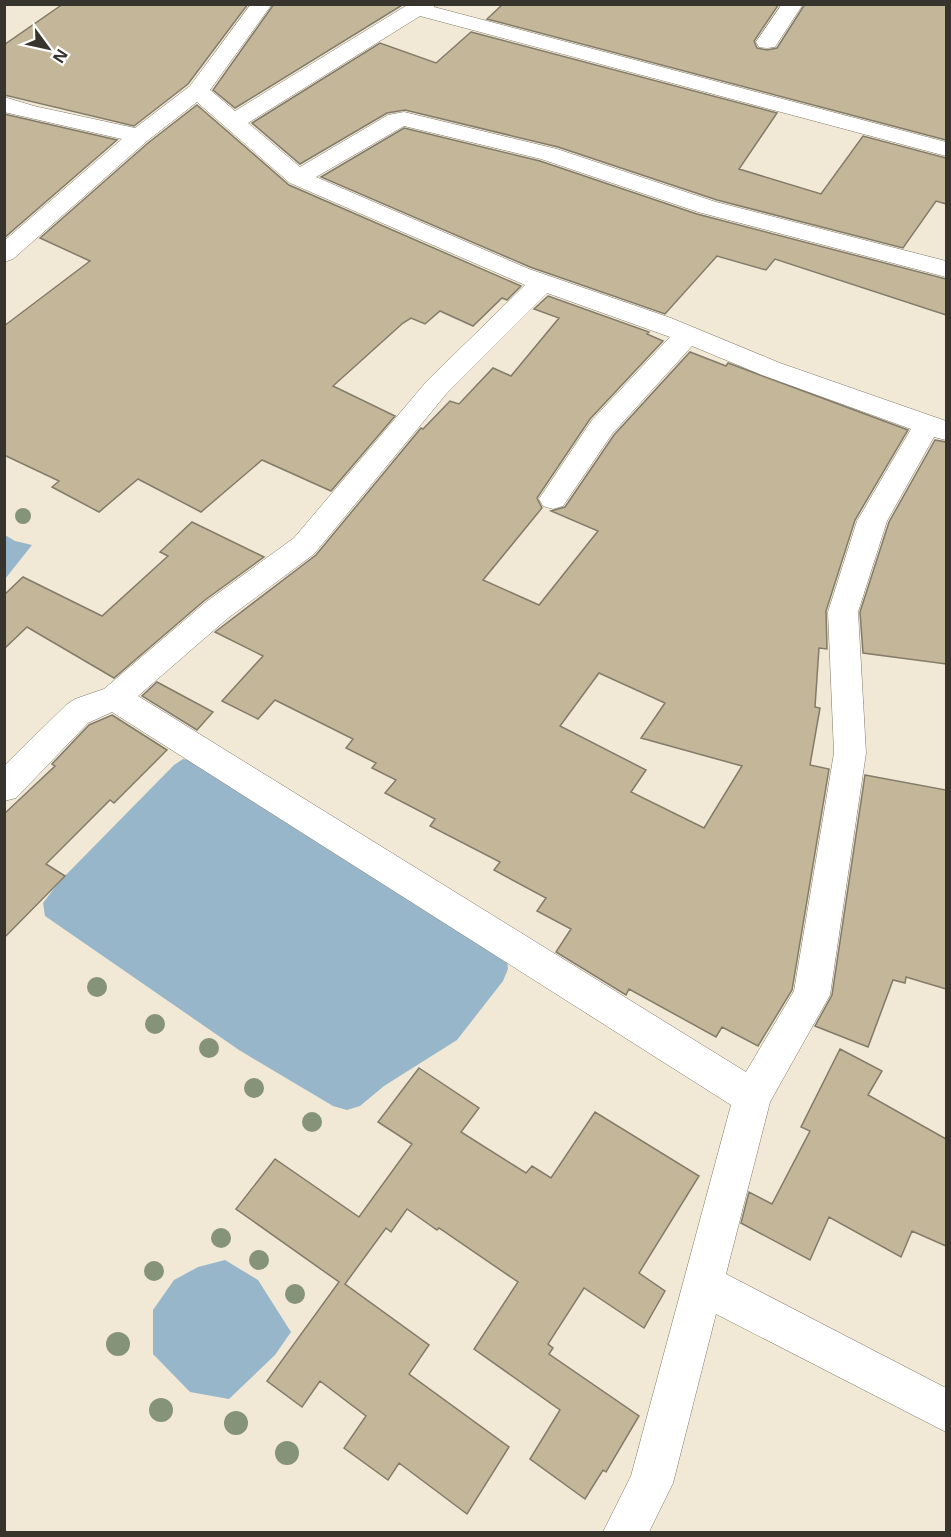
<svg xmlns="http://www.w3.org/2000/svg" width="951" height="1537" font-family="'Open Sans',sans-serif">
<rect width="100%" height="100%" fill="#f1e9d5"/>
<path fill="#98b6ca" d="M5,535L15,541L32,545L5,579Z
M183,759L188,760L507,960L508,969L503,981L457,1040L384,1086L360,1106L347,1110L333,1106L239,1050L45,916L43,903L59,882L174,765Z
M225,1260L258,1280L291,1332L275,1355L229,1399L190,1392L153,1354V1310L174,1280L198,1267Z"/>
<path fill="#c3b699" stroke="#837b6a" stroke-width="1.5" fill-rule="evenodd" d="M63,4H248L188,84L134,126L4,95V45Z
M274,4H404L235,108L213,90Z
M503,4H779L754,41L757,48L767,50L777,48L805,4H946V140L487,19Z
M471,32L777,113L739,169L821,194L863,136L946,158V204L936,201L903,248L717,200L558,147L405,110L387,113L300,164L252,123L380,43L436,63Z
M197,105L289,185L521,286L507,300L502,298L473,326L440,311L425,324L411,318L403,323L333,386L395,416L331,491L262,460L201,512L138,479L99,512L52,487L59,481L4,455V326L90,261L40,238L148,143Z
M4,114L117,140L4,238Z
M404,128L540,161L697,214L946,279V315L775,259L766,270L717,256L665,314L530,267L321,177Z
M548,296L649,332L647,334L663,341L590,419L537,498L542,508L483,580L539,605L598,531L551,511L565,507L614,435L690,352L726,366L728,363L908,430L855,520L826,611L827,649L819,648L815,707L820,708L810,765L829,769L792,990L758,1046L722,1027L716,1037L629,989L626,995L556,952L571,929L537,911L546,898L494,870L500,862L430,826L435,819L385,793L396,780L372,768L376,763L346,748L353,739L275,700L258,719L222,701L263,656L215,632L316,555L421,428L423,429L450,401L459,404L493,368L511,376L559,318L534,309ZM599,673L665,703L641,738L742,766L704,828L631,792L646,770L560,726Z
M935,440L946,442V664L863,653L860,612L889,522Z
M192,522L264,557L205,600L114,678L27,627L4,649V595L23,577L102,616L168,556L160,552Z
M157,682L213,712L197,730L142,696Z
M112,715L167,750L114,803L110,800L46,864L65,876L4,938V814L55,766L52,764L89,725Z
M865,775L946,790V989L906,977L905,983L893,980L868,1047L815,1026L832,995Z
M840,1049L882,1071L868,1095L946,1139V1246L912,1231L901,1257L829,1217L810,1260L741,1223L749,1192L772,1204L810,1131L801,1127Z
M419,1068L479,1108L461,1132L526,1173L532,1166L551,1178L595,1112L699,1176L639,1273L665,1291L644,1328L584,1288L548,1344L553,1348L549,1354L639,1416L606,1472L603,1470L585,1499L530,1459L560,1410L474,1349L518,1282L439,1228L437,1230L407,1209L391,1232L386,1228L345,1284L429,1345L409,1374L509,1447L467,1514L399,1463L388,1480L344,1448L366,1416L320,1381L302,1407L267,1381L339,1282L236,1209L275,1159L359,1217L412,1144L378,1122Z"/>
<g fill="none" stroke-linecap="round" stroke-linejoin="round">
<defs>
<path id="minor" d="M251,4H272L210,90L235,111L409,4H435L434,7L946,142V156L420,16L248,123L300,167L388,115L404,112L557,149L716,202L946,261V277L698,212L541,159L404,126L316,177L529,269L671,318L780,363L946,421V440L934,437L887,521L858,612L866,753L830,995L770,1102L726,1274L946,1388V1432L716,1314L673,1483L649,1532H603L631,1476L731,1105L112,712L88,723L16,798L4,801V766L66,705L75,699L104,689L206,602L294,538L427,381L525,285L290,183L197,102L147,141L13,259L4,262V241L122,139L4,112V97L34,106L135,128L190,86ZM547,293L670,337L592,420L539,499L543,506L553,509L563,506L612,434L692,346L762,375L911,429L857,521L828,612L834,753L794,991L746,1072L138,696L228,618L314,554L447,393Z
M782,4H803L775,47L767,48L759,47L756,42Z"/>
</defs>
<use href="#minor" stroke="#807967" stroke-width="1"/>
<use href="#minor" fill="#fff" fill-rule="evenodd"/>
</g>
<g fill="#859478">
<circle cx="23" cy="516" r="8"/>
<circle cx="97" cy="987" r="10"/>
<circle cx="155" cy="1024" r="10"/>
<circle cx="209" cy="1048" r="10"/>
<circle cx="254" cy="1088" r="10"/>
<circle cx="312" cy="1122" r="10"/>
<circle cx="221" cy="1238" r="10"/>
<circle cx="259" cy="1260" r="10"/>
<circle cx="154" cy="1271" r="10"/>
<circle cx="295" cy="1294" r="10"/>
<circle cx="118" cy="1344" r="12"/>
<circle cx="161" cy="1410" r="12"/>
<circle cx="236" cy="1423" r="12"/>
<circle cx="287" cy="1453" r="12"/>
</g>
<rect width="951" height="1537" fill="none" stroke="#37342d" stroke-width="12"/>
<g transform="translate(48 48) rotate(123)" stroke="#ffffff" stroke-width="4.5" paint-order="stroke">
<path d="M0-4.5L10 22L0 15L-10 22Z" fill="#37342d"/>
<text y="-9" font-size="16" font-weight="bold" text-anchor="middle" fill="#37342d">N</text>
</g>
</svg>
